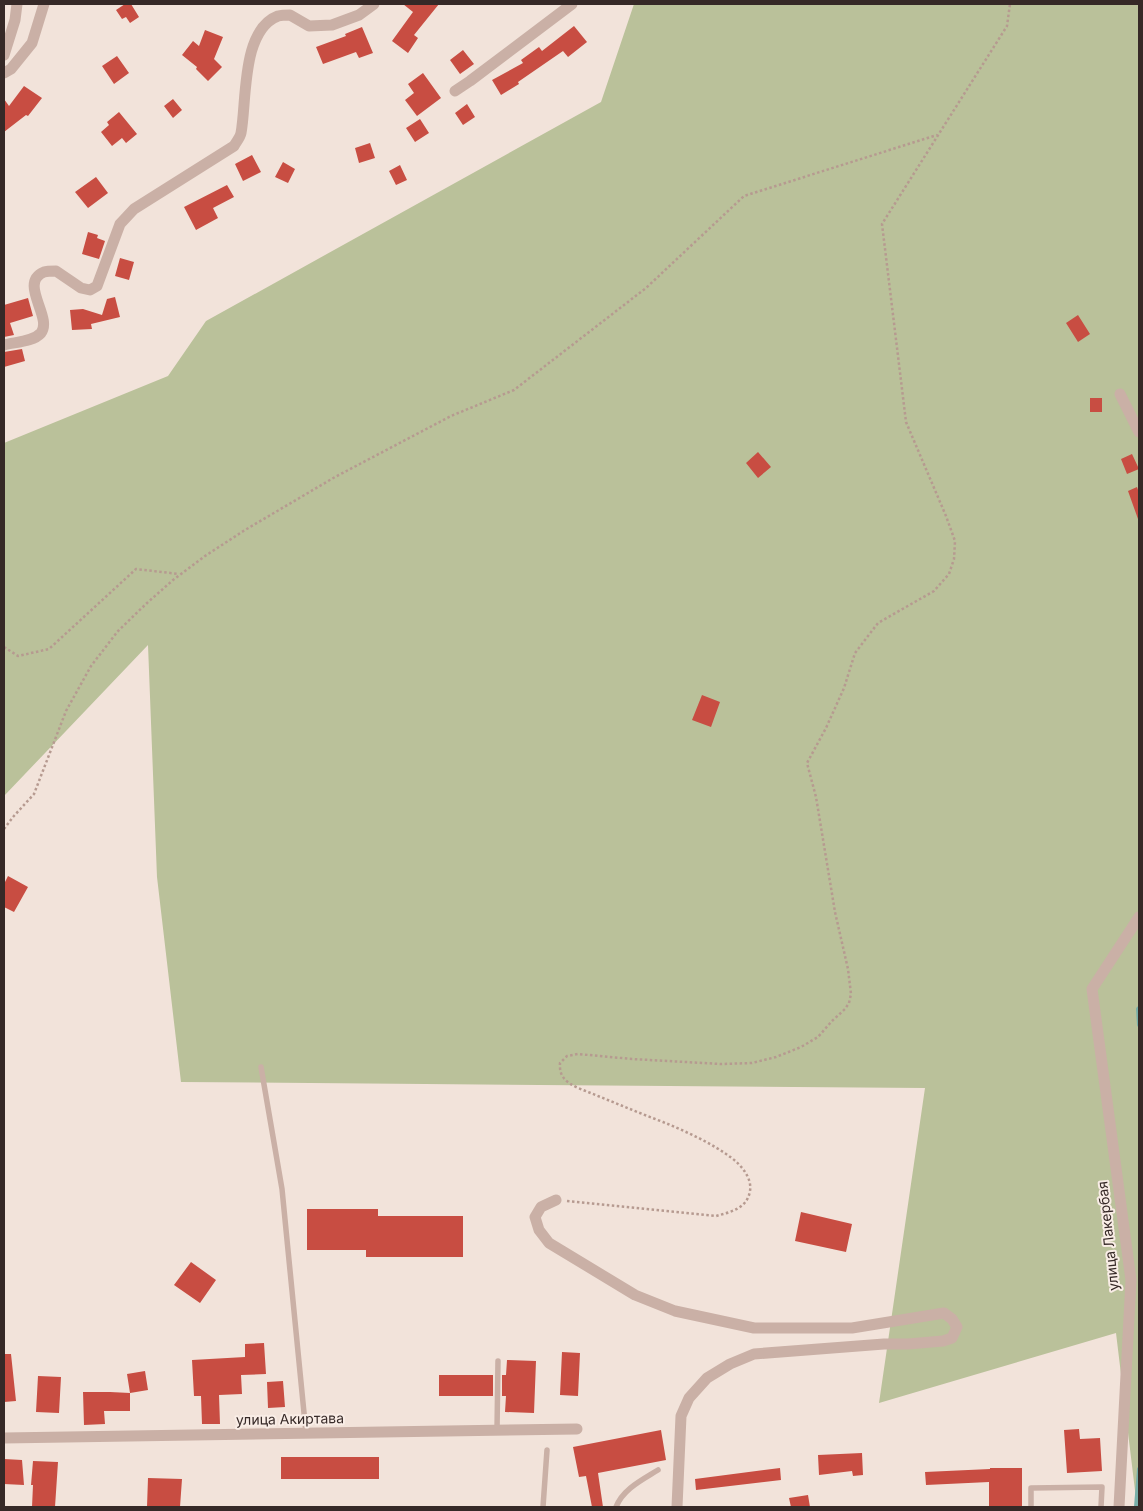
<svg xmlns="http://www.w3.org/2000/svg" width="1143" height="1511" font-family="Inter,sans-serif">
<rect width="100%" height="100%" fill="#f2e3da"/>
<path fill="#bac19a" d="M634,4H1139V1507H1137L1116,1333L879,1403L925,1088L181,1082L157,877L148,645L4,796V443L168,376L206,321L601,102Z"/>
<g fill="none" stroke-linecap="round" stroke-linejoin="round">
<path stroke="#78afa9" stroke-width="4" d="M1139,1008L1138,1009L1139,1025
M1136,1507L1139,1469"/>
</g>
<path fill="#c84d42" d="M125,4H131L139,17L130,23L126,17L122,19L116,10Z
M403,4H439L414,35L418,38L408,53L392,41L413,12Z
M574,26L587,42L568,57L563,51L518,82L519,84L501,95L492,80L523,63L521,60L539,47L542,51Z
M362,27L373,53L359,58L356,52L323,64L316,47L346,36L345,34Z
M205,30L223,37L214,59L222,67L208,81L196,69L197,67L182,55L193,41L199,46Z
M463,50L474,64L460,74L450,60Z
M117,56L129,73L114,84L102,66Z
M423,73L441,98L417,116L405,100L414,93L408,84Z
M24,86L42,98L28,116L26,115L4,132V99L9,106Z
M173,99L182,110L173,118L164,106Z
M467,104L475,117L463,125L455,113Z
M119,112L137,134L126,143L122,138L112,146L101,132L109,125L107,122Z
M420,119L429,133L415,142L406,128Z
M370,143L375,158L359,163L355,148Z
M252,155L261,172L243,181L235,164Z
M283,162L295,169L288,183L275,177Z
M400,165L407,180L396,185L389,171Z
M96,177L108,193L88,208L75,192Z
M227,185L234,197L213,208L218,218L196,230L184,207Z
M88,232L98,235L97,238L105,241L99,259L82,254Z
M120,258L134,262L129,280L115,276Z
M115,297L120,317L91,324L92,329L72,330L70,310L83,309L102,315L107,299Z
M28,298L33,316L10,323L14,335L4,337V305Z
M1078,315L1090,334L1078,342L1066,323Z
M22,349L25,361L4,367V352Z
M1090,398H1102V412H1090Z
M758,452L771,467L758,478L746,463Z
M1132,454L1139,469L1127,474L1121,459Z
M1137,487L1139,493V519H1138L1128,491Z
M702,695L720,702L711,727L692,720Z
M8,876L28,887L14,912L4,907V884Z
M307,1209H378V1216H463V1257H366V1250H307Z
M801,1212L852,1224L846,1252L795,1241Z
M191,1262L216,1280L200,1303L174,1285Z
M264,1343L266,1374L241,1375L242,1394L219,1395L220,1424H202L201,1396H194L192,1360L245,1357V1344Z
M562,1352L580,1353L578,1396L560,1395Z
M4,1354H11L16,1401L4,1402Z
M507,1360L536,1361L534,1413L505,1412L506,1396H502V1375H506Z
M145,1371L148,1390L130,1393L127,1374Z
M439,1375H493V1396H439Z
M38,1376L61,1377L59,1413L36,1412Z
M283,1381L285,1407L268,1408L267,1382Z
M83,1392H110L130,1393V1411H104L105,1424L84,1425Z
M1079,1429L1080,1439L1100,1438L1102,1471L1067,1473L1064,1430Z
M661,1430L666,1460L598,1473L603,1507H592L586,1476L579,1477L573,1447Z
M862,1453L863,1475L853,1476L852,1471L819,1475L818,1455Z
M281,1457H379V1479H281Z
M4,1459L22,1460L24,1485L4,1484Z
M33,1461L58,1462L55,1507H32L33,1485H31Z
M780,1468L781,1480L696,1490L695,1479Z
M990,1468H1022V1507H989V1482L926,1485L925,1472L990,1469Z
M148,1478L182,1479L180,1507H147Z
M808,1495L810,1507H791L789,1498Z"/>
<g fill="none" stroke-linecap="round" stroke-linejoin="round">
<path stroke="#b69a90" stroke-width="2.5" stroke-dasharray="2.5 2.5" stroke-linecap="butt" d="M4,647L18,656L49,649L136,569L179,574
M4,829L13,817L34,794L66,711L91,666L118,631L147,603L173,580L205,556L245,530L335,477L451,416L514,390L646,288L744,196L937,135
M567,1201L716,1216C730,1212 747,1209 750,1191C752,1179 743,1167 733,1159C712,1143 687,1132 663,1122C634,1111 606,1099 578,1088C566,1082 559,1077 560,1063L567,1056L578,1054L632,1059L721,1064L752,1063L776,1057L801,1047L818,1037L832,1021L845,1009L849,1003L851,994L848,969L835,912L816,797L807,763L826,728L844,688L855,653L878,623L934,591L949,574L954,559L955,541L946,516L906,422L882,224L1007,26L1010,4"/>
<path stroke="#cab0a6" stroke-width="5.5" d="M261,1067L282,1189L306,1433
M497,1430L498,1361
M543,1507L547,1450
M616,1507C623,1489 642,1480 658,1470
M1031,1507V1488L1102,1487L1101,1507"/>
<path stroke="#cab0a6" stroke-width="11" d="M4,55L15,20L17,4
M4,73L11,69L32,43L44,4
M455,91L470,81L572,4
M4,345C15,342 33,342 41,333C53,317 18,283 44,272C47,271 53,271 56,271L81,288L90,290L97,286L120,224L134,209L234,146C236,142 240,138 241,133C247,101 241,30 278,16C282,15 286,15 290,15L309,26L332,25L359,15L374,4
M1120,394L1139,432
M556,1200L541,1207L535,1217L539,1230L549,1243L635,1295L675,1311L754,1328H852L944,1313L952,1319L957,1327L952,1338L943,1341L908,1344H884L754,1354L730,1364L707,1378L689,1398L681,1416L677,1507
M4,1438L577,1429
M1119,1507L1131,1280L1092,989L1139,917"/>
</g>
<g text-anchor="middle" stroke-width="4" stroke-linejoin="round" paint-order="stroke">
<g font-size="14" fill="#362927" stroke="#f9ede6">
<text transform="translate(1108 1236) rotate(-96)" y="5">улица Лакербая</text>
<text transform="translate(290 1419) rotate(-1)" y="5">улица Акиртава</text>
</g>
</g>
<rect width="1143" height="1511" fill="none" stroke="#362927" stroke-width="10"/>
</svg>
